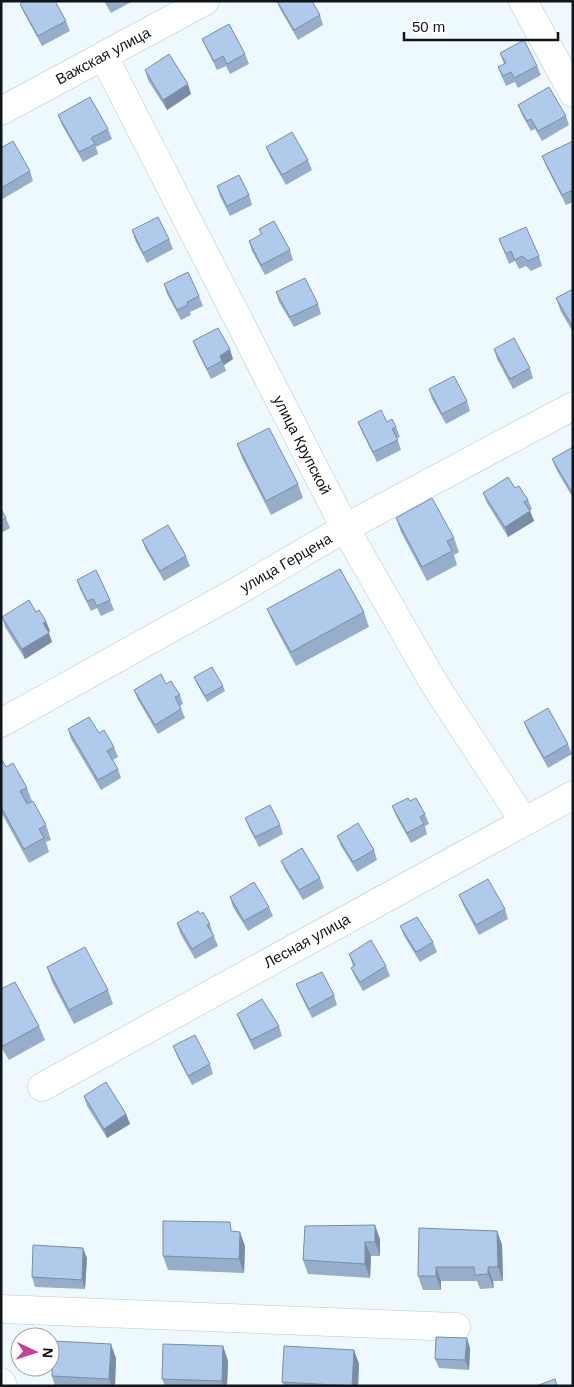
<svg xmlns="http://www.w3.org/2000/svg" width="574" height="1387" font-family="Helvetica,sans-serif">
<rect width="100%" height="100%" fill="#eef9fe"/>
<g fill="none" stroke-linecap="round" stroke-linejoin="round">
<defs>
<path id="minor" d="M523,1L573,93
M104,57L345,528L435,685L524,821
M1,111L205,1
M1,723L243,588L345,528L573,406
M42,1087L573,795
M1,1309L456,1327
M1,1382L3,1386"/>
</defs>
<use href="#minor" stroke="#b6c7d0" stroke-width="29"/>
<use href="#minor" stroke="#fff" stroke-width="28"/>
</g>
<path fill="#96aeca" d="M104,1H133L111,13Z
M277,1L320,15L323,25L298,40L280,9Z
M20,4L66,21L70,31L42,46L24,13Z
M202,39L245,54L249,64L230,74L226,66L217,70L206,48Z
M500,53L537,66L541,75L518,88L515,82L506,86L502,77L498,67L504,64Z
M145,70L191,94L167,110L148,80Z
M518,105L566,116L569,125L542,141L535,129L531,131L522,115Z
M58,115L108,129L112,139L96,147L98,154L83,162L62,125Z
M573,141V202L566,205L546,166L542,156Z
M266,147L308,160L312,170L286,185L270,157Z
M1,148L30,171L33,181L1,200Z
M217,186L249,195L252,205L230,216L220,196Z
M259,229L290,250L293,260L265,275L252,251L249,241L261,235Z
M132,230L169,239L173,249L147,263L135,240Z
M499,239L539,256L542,266L531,271L526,266L519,269L515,261L509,264Z
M164,284L199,296L203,306L190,312L191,315L181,320L167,294Z
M573,289V332L561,312L556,298Z
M276,292L318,304L321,314L294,327L279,302Z
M193,341L233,359L224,365L226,371L211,379L197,351Z
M494,349L530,368L533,378L513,389L497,359Z
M429,389L467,401L470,411L446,424L432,399Z
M358,422H387L396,427L400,437L397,438L401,450L377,462L362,432Z
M237,444L298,484L303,498L271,515L242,458Z
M573,447V498L556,469L552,459Z
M515,488L528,500L532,509L530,511L534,521L508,537L487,503L483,493Z
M1,509L6,518L10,528L1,533Z
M396,518L454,538L459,552L454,555L457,565L427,581L401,532Z
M142,540L186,556L190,566L164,581L146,550Z
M77,580L110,600L114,610L101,616L97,608L91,611L80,589Z
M267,609L364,612L369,627L296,666L273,623Z
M36,612L50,631L48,632L52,642L25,659L5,627L2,617Z
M194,677L223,686L225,691L207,702L196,682Z
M166,684L180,695L183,704L180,706L185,718L158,734L138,700L134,690Z
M524,722L568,744L572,754L548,768L528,732Z
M68,729L114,747L118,757L113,760L118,769L121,778L101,790L71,739Z
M1,758L6,767L27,788L32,801L46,825L51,840L46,842L49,852L29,863L1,812Z
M410,801L425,814L429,824L425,826L427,834L411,843L396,816L392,806Z
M245,818L280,825L283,834L259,847L249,828Z
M337,836L374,850L377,860L357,872L341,846Z
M281,861L320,878L324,888L303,900L285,870Z
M459,895L505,909L508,919L479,935L463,905Z
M230,897L269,907L273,916L248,931L233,907Z
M200,914L210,924L213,934L218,946L195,959L180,933L177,923Z
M400,926L433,942L437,952L420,962L404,936Z
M349,954L386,966L390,976L363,991L355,977L351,968L353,966Z
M47,967L108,990L113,1004L74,1024L52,982Z
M296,984L334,995L337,1005L312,1018L300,994Z
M1,989L39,1026L45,1040L9,1060L1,1047Z
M237,1014L279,1026L282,1036L254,1050L241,1024Z
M173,1046L210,1064L213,1074L192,1085L177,1056Z
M84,1096L126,1114L130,1124L107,1138L87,1106Z
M305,1226L380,1239V1256H371L370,1278L308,1274L303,1260Z
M497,1231L502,1245L503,1281H493L494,1288L480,1289L477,1281H441V1290H423L418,1276Z
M245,1246L244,1273L168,1270L163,1256Z
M87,1258L85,1289L35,1287L32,1277Z
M223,1346L228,1361L227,1386H165L162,1379Z
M470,1348L469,1370L439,1368L435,1359Z
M354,1350L359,1364L358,1386H284L282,1382Z
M116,1358L115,1386H55L52,1376Z"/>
<path fill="#7a8da4" d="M188,84L191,94L167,110L163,100Z
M230,349L233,359L224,365L220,356Z
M530,511L534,521L508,537L505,527Z
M46,621L50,631L47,633L43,623Z
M49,633L52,642L25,659L22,649Z
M126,1114L130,1124L107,1138L104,1129Z
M375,1225L380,1239V1256L375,1242Z
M497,1231L502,1245L503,1281L498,1267Z
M240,1232L245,1246L244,1273L239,1259Z
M365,1242L371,1256L370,1278L365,1264Z
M83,1248L87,1258L85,1289L82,1280Z
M436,1267L441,1281V1290L436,1276Z
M488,1267L493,1281L494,1288L488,1274Z
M467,1338L470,1348L469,1370L465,1360Z
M111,1344L116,1358L115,1386H112L109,1379Z
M223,1346L228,1361L227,1386H223L222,1381Z
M354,1350L359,1364L358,1386H352Z"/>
<path fill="#afcaeb" stroke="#7a8da4" d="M24,1H55L66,21L38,36L20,4Z
M277,1H312L320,15L294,30Z
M229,24L245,54L227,64L223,56L214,61L202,39Z
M524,40L537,66L514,78L511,72L503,76L498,67L506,63L500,53Z
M169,54L188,84L163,100L145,70Z
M549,87L566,116L538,131L531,119L527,121L518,105Z
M90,97L108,129L91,138L95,144L79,152L58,115Z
M292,132L308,160L282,175L266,147Z
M13,141L30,171L1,188V148Z
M573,141V190L562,195L542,156Z
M239,175L249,195L227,206L217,186Z
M158,217L169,239L143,253L132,230Z
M274,221L290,250L261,265L249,241L262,234L259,229Z
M526,227L539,256L528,261L522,256L515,260L511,251L506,254L499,239Z
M188,272L199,296L187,302L188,305L177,310L164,284Z
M305,278L318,304L290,317L276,292Z
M573,289V327L556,298Z
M218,328L230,349L220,356L222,361L207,369L193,341Z
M514,338L530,368L510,379L494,349Z
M454,376L467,401L442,414L429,389Z
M381,410L387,422L392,419L396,427L392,429L398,440L373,452L358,422Z
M269,428L298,484L266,501L237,444Z
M573,447V490L571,491L552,459Z
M508,477L515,488L519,486L528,500L524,502L530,511L505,527L483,493Z
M432,498L454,538L447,541L452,551L422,567L396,518Z
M1,509L6,518L1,521Z
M168,525L186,556L160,571L142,540Z
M340,569L364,612L291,652L267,609Z
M96,570L110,600L97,606L93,599L87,601L77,580Z
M29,600L36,612L39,610L46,621L43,623L49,633L22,649L2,617Z
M212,667L223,686L205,696L194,677Z
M161,674L166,684L171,681L180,695L175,697L181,709L155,725L134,690Z
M548,708L568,744L544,758L524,722Z
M89,717L99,733L104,730L114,747L107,751L118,769L98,780L68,729Z
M1,758L6,767L13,763L27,788L20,791L27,804L33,801L46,825L39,829L44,838L24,849L1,807Z
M408,798L410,801L416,798L425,814L420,817L424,824L407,833L392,806Z
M270,805L280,825L255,837L245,818Z
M358,823L374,850L353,862L337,836Z
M302,848L320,878L299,890L281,861Z
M488,879L505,909L476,925L459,895Z
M254,882L269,907L244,921L230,897Z
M198,911L200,914L203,912L210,924L207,925L214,936L192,949L177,923Z
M417,917L433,942L416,952L400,926Z
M371,940L386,966L360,982L351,968L355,965L349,954Z
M85,947L108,990L69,1010L47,967Z
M322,972L334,995L309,1009L296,984Z
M15,982L39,1026L3,1046L1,1042V989Z
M262,999L279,1026L251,1040L237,1014Z
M195,1035L210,1064L188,1076L173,1046Z
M106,1082L126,1114L104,1129L84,1096Z
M163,1221L230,1222L231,1231L240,1232L239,1259L163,1256Z
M375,1225V1242H365V1264L303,1260L305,1226Z
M419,1228L497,1231L498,1267H488V1274L475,1275L474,1267H436V1276H418Z
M33,1245L83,1248L82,1280L32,1277Z
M436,1337L467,1338L465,1360L435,1359Z
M53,1341L111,1344L109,1379L52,1376Z
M163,1344L223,1346L222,1381L162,1379Z
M284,1346L354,1350L352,1386L282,1382Z
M555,1379L557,1386H536Z"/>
<g text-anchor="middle" stroke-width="5" stroke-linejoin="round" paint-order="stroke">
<g font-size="15" fill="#0f1518" stroke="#fff">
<text transform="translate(103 56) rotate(-28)" y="5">Важская улица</text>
<text transform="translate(302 445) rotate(63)" y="5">улица Крупской</text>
<text transform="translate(286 563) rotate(-30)" y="5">улица Герцена</text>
<text transform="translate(307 941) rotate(-29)" y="5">Лесная улица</text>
</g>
</g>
<rect width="574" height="1387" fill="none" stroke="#0f1518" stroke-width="5"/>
<g transform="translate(35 1352) rotate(94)"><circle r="24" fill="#ffffff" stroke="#9fa1a3"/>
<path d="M0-4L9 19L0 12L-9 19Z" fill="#c24594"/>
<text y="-8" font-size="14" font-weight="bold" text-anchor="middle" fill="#0f1518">N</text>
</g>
<path d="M404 32v8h154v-8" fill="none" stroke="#0f1518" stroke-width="2.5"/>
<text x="412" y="32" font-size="15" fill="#0f1518" stroke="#ffffff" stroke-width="4" paint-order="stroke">50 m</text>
</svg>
